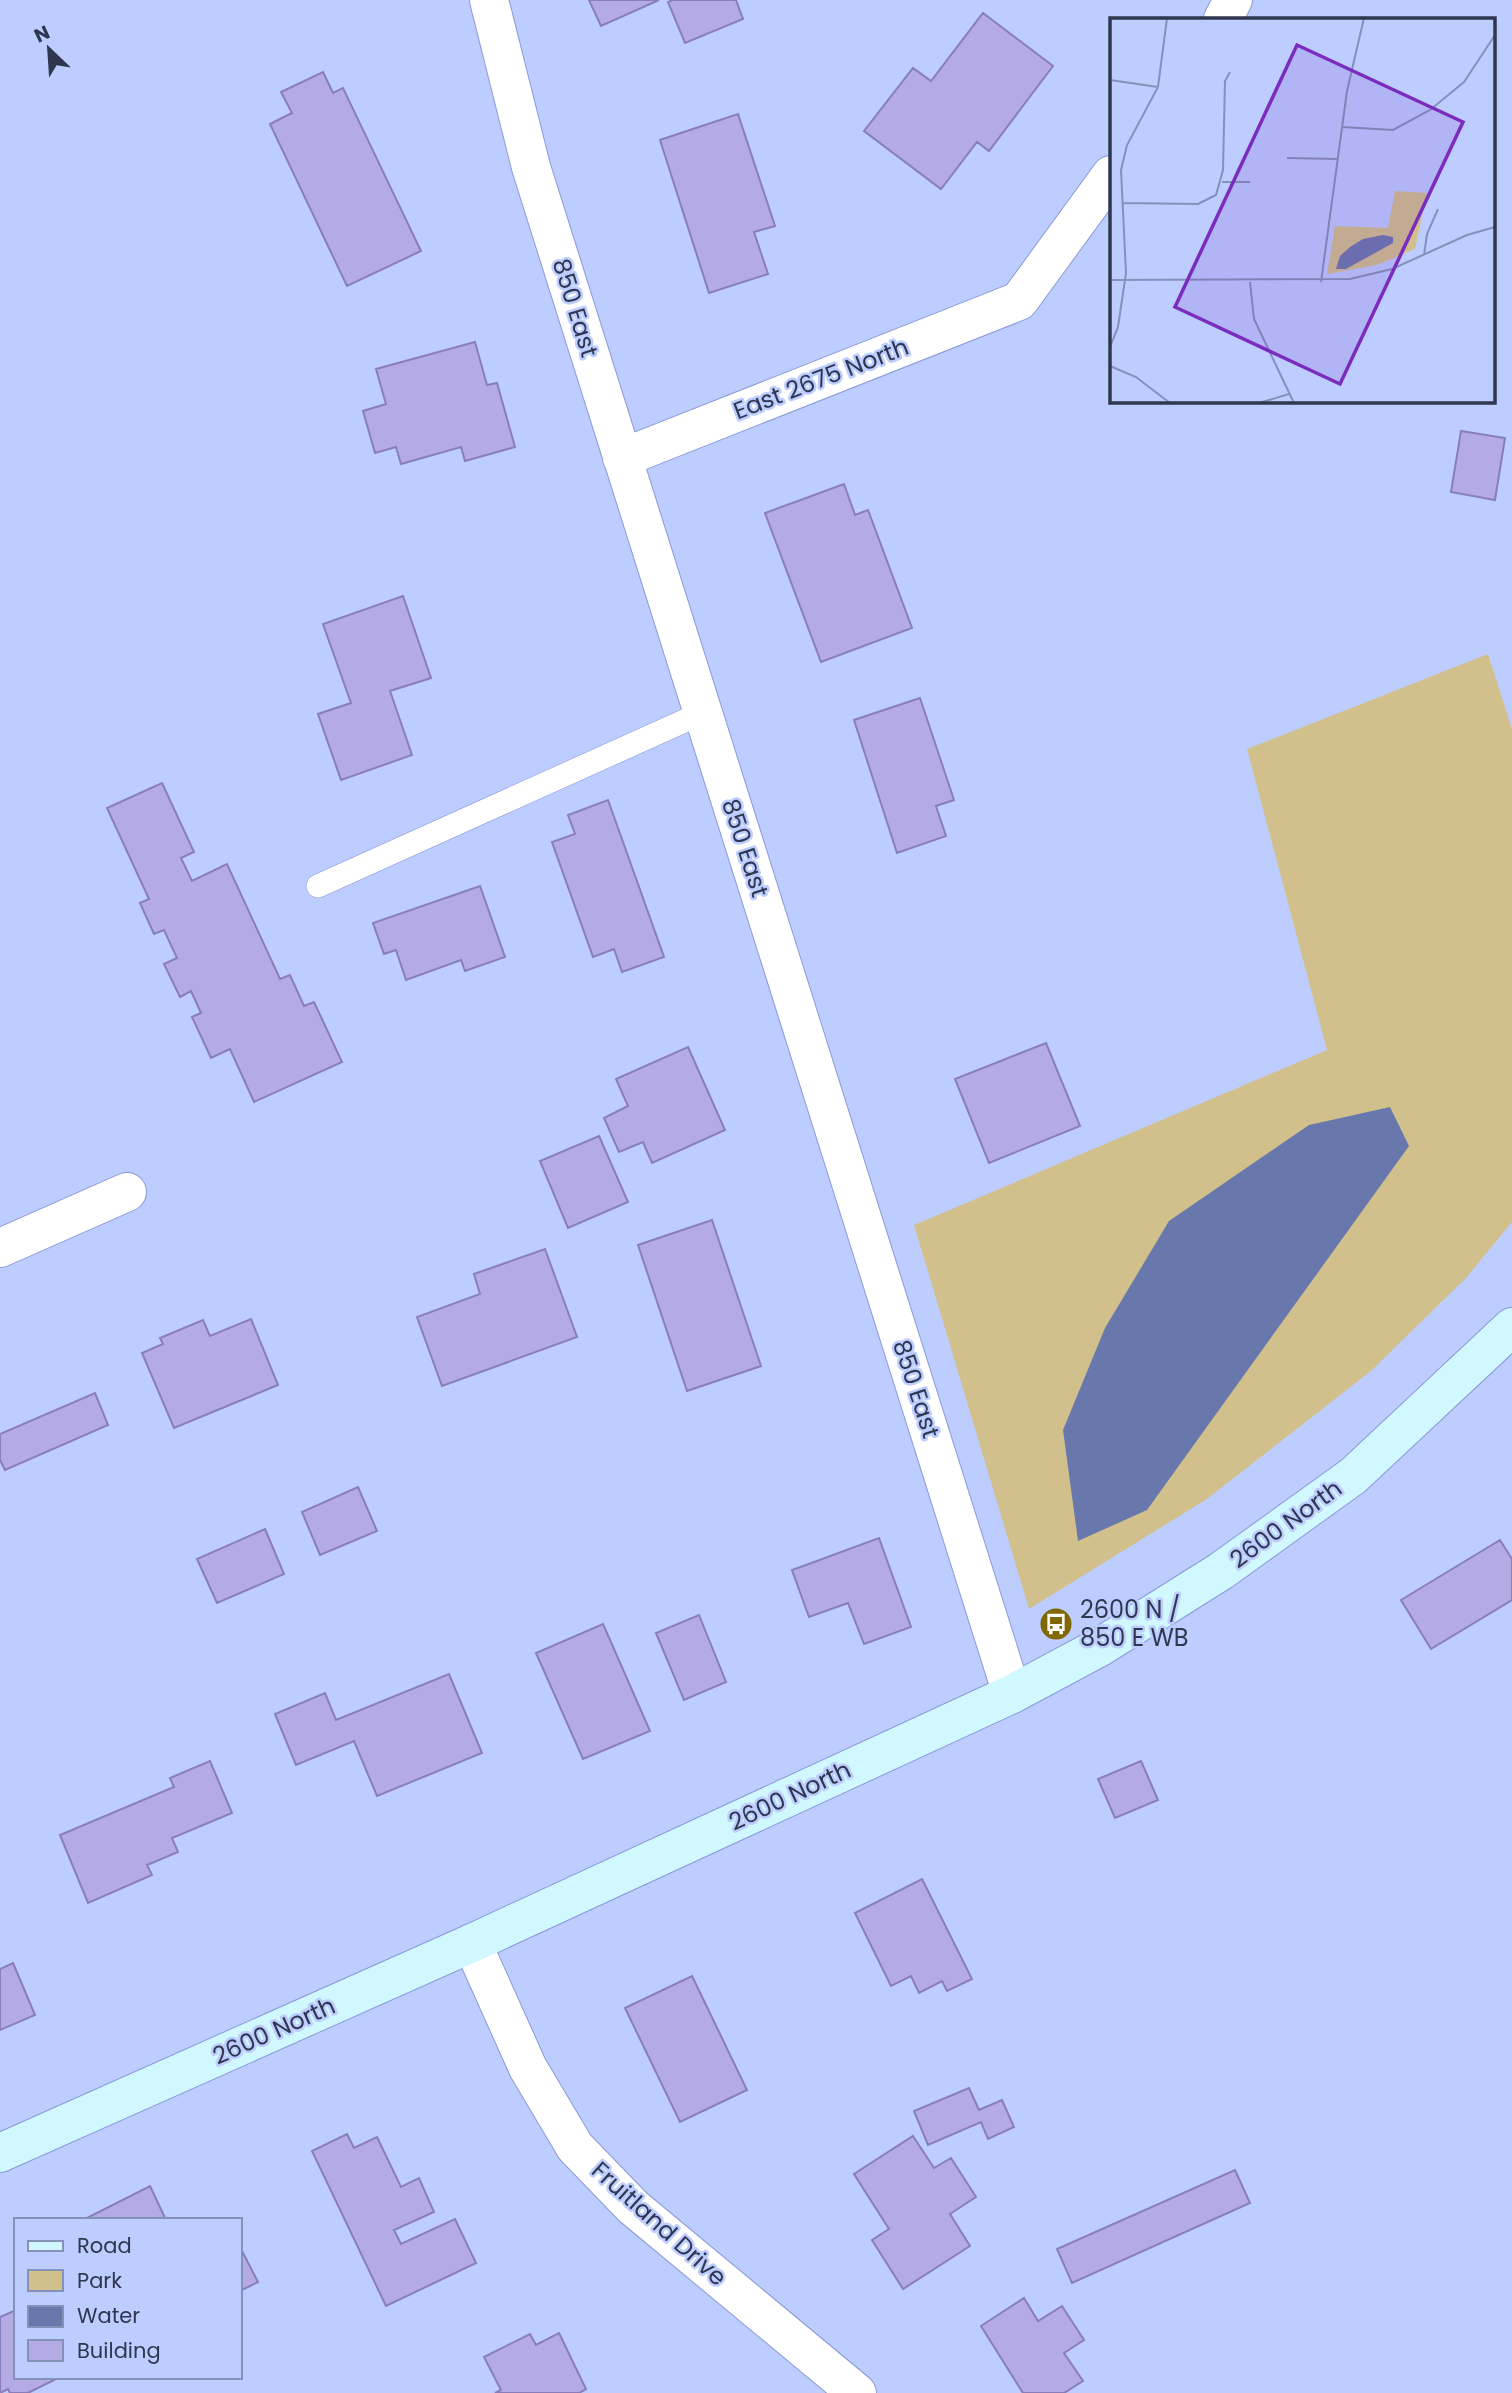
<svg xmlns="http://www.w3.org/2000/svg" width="1512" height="2393" font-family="Poppins,sans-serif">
<rect width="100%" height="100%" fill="#bdcdff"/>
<path fill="#d1c08c" d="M1488,654L1512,729V1222L1466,1278L1371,1371L1207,1499L1029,1609L914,1225L1327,1050L1247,749Z"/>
<path fill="#6978ac" d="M1390,1107L1409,1146L1147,1510L1078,1541L1063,1430L1105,1328L1169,1221L1309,1125Z"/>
<path fill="#b4abe5" stroke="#897ebb" stroke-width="2" d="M589,0H659L601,26Z
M673,0H736L743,19L685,43L668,2Z
M983,13L1053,66L989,151L977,142L941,189L864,131L913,68L931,81Z
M323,72L333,93L343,88L421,251L347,286L270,124L292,113L281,92Z
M738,114L775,226L754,232L768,274L709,293L660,140Z
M475,342L487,385L497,383L515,447L465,461L461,447L401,464L396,447L375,453L363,411L386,404L376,369Z
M1461,431L1505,438L1495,500L1451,492Z
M844,484L855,515L868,510L912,628L821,662L765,513Z
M403,596L431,678L390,691L412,755L341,780L318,714L351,703L323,624Z
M920,698L954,800L936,806L946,836L897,853L854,720Z
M162,783L194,852L181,858L192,881L227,864L280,979L290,975L304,1006L314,1002L342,1062L254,1102L230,1049L211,1058L192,1017L201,1013L191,991L180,997L164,964L177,958L164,930L154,934L140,903L149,899L107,808Z
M608,800L664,957L622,972L614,949L593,957L552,842L575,834L568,815Z
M480,886L505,957L465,971L461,960L406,980L396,950L384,954L373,923Z
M1046,1043L1080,1126L989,1163L955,1079Z
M688,1047L725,1130L652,1163L643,1142L619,1152L604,1118L628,1106L616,1079Z
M599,1136L628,1202L568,1228L540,1161Z
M712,1220L761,1366L687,1391L638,1245Z
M545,1249L577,1337L442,1386L417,1317L480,1294L474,1274Z
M251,1319L278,1385L174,1428L142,1353L163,1344L160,1338L203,1320L210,1336Z
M95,1393L108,1425L5,1470L0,1460V1434Z
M358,1487L377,1531L320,1555L302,1512Z
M265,1529L284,1574L217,1603L197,1559Z
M879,1538L911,1627L864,1644L848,1603L809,1617L792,1570Z
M1500,1540L1512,1559V1600L1431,1649L1401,1600Z
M699,1615L726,1682L684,1700L656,1633Z
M603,1624L650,1731L583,1759L536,1653Z
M449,1674L482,1753L377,1796L354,1741L296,1765L275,1714L325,1693L336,1720Z
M210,1761L232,1813L172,1838L178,1852L147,1865L152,1875L88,1903L60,1835L174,1787L170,1778Z
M1141,1761L1158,1800L1115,1818L1098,1779Z
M922,1879L972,1979L947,1991L942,1981L919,1993L911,1976L891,1986L855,1913Z
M13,1963L35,2015L0,2030V1969Z
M692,1976L747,2090L680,2122L625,2008Z
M969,2088L979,2110L1002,2100L1014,2127L988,2139L981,2122L928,2145L914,2111Z
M347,2134L354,2148L377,2137L401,2187L419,2178L434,2212L394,2230L401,2244L455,2219L476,2263L386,2306L312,2151Z
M913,2136L934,2168L951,2158L976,2197L950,2214L970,2246L903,2289L872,2240L889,2229L854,2174Z
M1235,2170L1250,2203L1072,2283L1057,2249Z
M150,2186L166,2220H88L87,2218Z
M240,2247L258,2282L240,2291Z
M1024,2298L1038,2321L1062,2306L1084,2340L1064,2353L1083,2381L1064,2393H1023L981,2326Z
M16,2310V2377H60L28,2393H10L8,2389L0,2393V2317Z
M559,2333L586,2389L579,2393H495L501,2390L484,2357L530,2334L536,2345Z"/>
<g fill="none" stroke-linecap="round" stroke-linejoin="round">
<defs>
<path id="service" d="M318,886L702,713"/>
<path id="minor" d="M489,0L531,167L1012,1694
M1223,19L1233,0
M622,458L1019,301L1111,175
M0,1248L127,1192"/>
<path id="tertiary" d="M472,1943L528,2068L575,2147L633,2207L857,2393"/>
<path id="secondary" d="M0,2153L472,1943L1012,1694L1100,1647L1221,1571L1353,1476L1512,1327"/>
</defs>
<use href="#service" stroke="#899ad6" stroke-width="24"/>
<use href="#minor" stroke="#899ad6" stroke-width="40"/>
<use href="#tertiary" stroke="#899ad6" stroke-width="40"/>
<use href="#secondary" stroke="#899ad6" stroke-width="40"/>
<use href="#service" stroke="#fff" stroke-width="23"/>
<use href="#minor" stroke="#fff" stroke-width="38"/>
<use href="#tertiary" stroke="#fff" stroke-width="38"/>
<use href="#secondary" stroke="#d1f8ff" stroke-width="38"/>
</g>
<defs>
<symbol id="bus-disc" viewBox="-11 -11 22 22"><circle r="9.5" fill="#816700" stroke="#bdcdff"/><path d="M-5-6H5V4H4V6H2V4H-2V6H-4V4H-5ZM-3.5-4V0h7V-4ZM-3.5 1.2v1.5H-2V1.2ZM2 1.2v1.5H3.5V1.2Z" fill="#fff"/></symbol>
</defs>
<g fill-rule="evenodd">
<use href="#bus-disc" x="1037" y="1605" width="38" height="38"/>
</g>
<g text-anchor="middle" stroke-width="5" stroke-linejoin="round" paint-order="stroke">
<g font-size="24" fill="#2f364f" stroke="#bdcdff">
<text transform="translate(575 308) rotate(73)" y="8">850 East</text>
<text transform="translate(821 379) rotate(-21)" y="8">East 2675 North</text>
<text transform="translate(745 848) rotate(72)" y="8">850 East</text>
<text transform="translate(916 1389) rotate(72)" y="8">850 East</text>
<text transform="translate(1286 1524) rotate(-36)" y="8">2600 North</text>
<text transform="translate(790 1796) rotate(-25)" y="8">2600 North</text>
<text transform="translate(274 2031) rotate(-24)" y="8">2600 North</text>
<text transform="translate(659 2224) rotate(42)" y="8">Fruitland Drive</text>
</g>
<g font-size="24" fill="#2f364f" stroke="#bdcdff" text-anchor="start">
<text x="1080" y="1618">2600 N /<tspan x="1080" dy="28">850 E WB</tspan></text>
</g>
</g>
<g transform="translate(1110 18)">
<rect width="385" height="385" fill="#bdcdff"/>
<path d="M285,173L317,175L305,231L267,247L217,256L225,208L278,210Z" fill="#d1c08c"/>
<path d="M273,217L283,219V225L236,251H226L230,238L240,229L253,221Z" fill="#6978ac"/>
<path fill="none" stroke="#8491b9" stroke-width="2" d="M0,62L48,69M232,109L283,112L320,92L354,64L385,17M177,140L228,141M112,164H140M13,185L88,186L106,177L113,152L115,63L120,54M314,237L317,216L328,191M0,262L240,261L282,251L357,217L385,209M140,264L144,301L184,385M211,264L237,73L254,0M0,329L8,309L16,255L11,152L17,127L48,69L57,0M0,348L26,359L60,385M149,385L179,376"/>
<path fill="#7b2cbf" fill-opacity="0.15" stroke="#7b2cbf" stroke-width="3.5" d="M187,27L353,104L230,366L65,289Z"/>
<rect width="385" height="385" fill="none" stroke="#2f364f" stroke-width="3.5"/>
</g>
<rect x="14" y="2218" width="228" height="161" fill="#bdcdff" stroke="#8491b9" stroke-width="2"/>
<rect x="28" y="2241" width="35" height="10" fill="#d1f8ff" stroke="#8491b9" stroke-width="2"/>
<text x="77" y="2253" font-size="21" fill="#2f364f">Road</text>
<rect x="28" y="2270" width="35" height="21" fill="#d1c08c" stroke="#8491b9" stroke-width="2"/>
<text x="77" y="2288" font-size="21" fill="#2f364f">Park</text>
<rect x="28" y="2306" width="35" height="21" fill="#6978ac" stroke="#8491b9" stroke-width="2"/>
<text x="77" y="2323" font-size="21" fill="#2f364f">Water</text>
<rect x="28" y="2340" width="35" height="21" fill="#b4abe5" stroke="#8491b9" stroke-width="2"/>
<text x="77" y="2358" font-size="21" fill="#2f364f">Building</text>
<g transform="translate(49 49) rotate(335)" stroke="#bdcdff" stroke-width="5" paint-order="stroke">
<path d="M0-5L12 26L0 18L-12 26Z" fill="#2f364f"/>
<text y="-10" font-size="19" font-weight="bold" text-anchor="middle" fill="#2f364f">N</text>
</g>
</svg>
